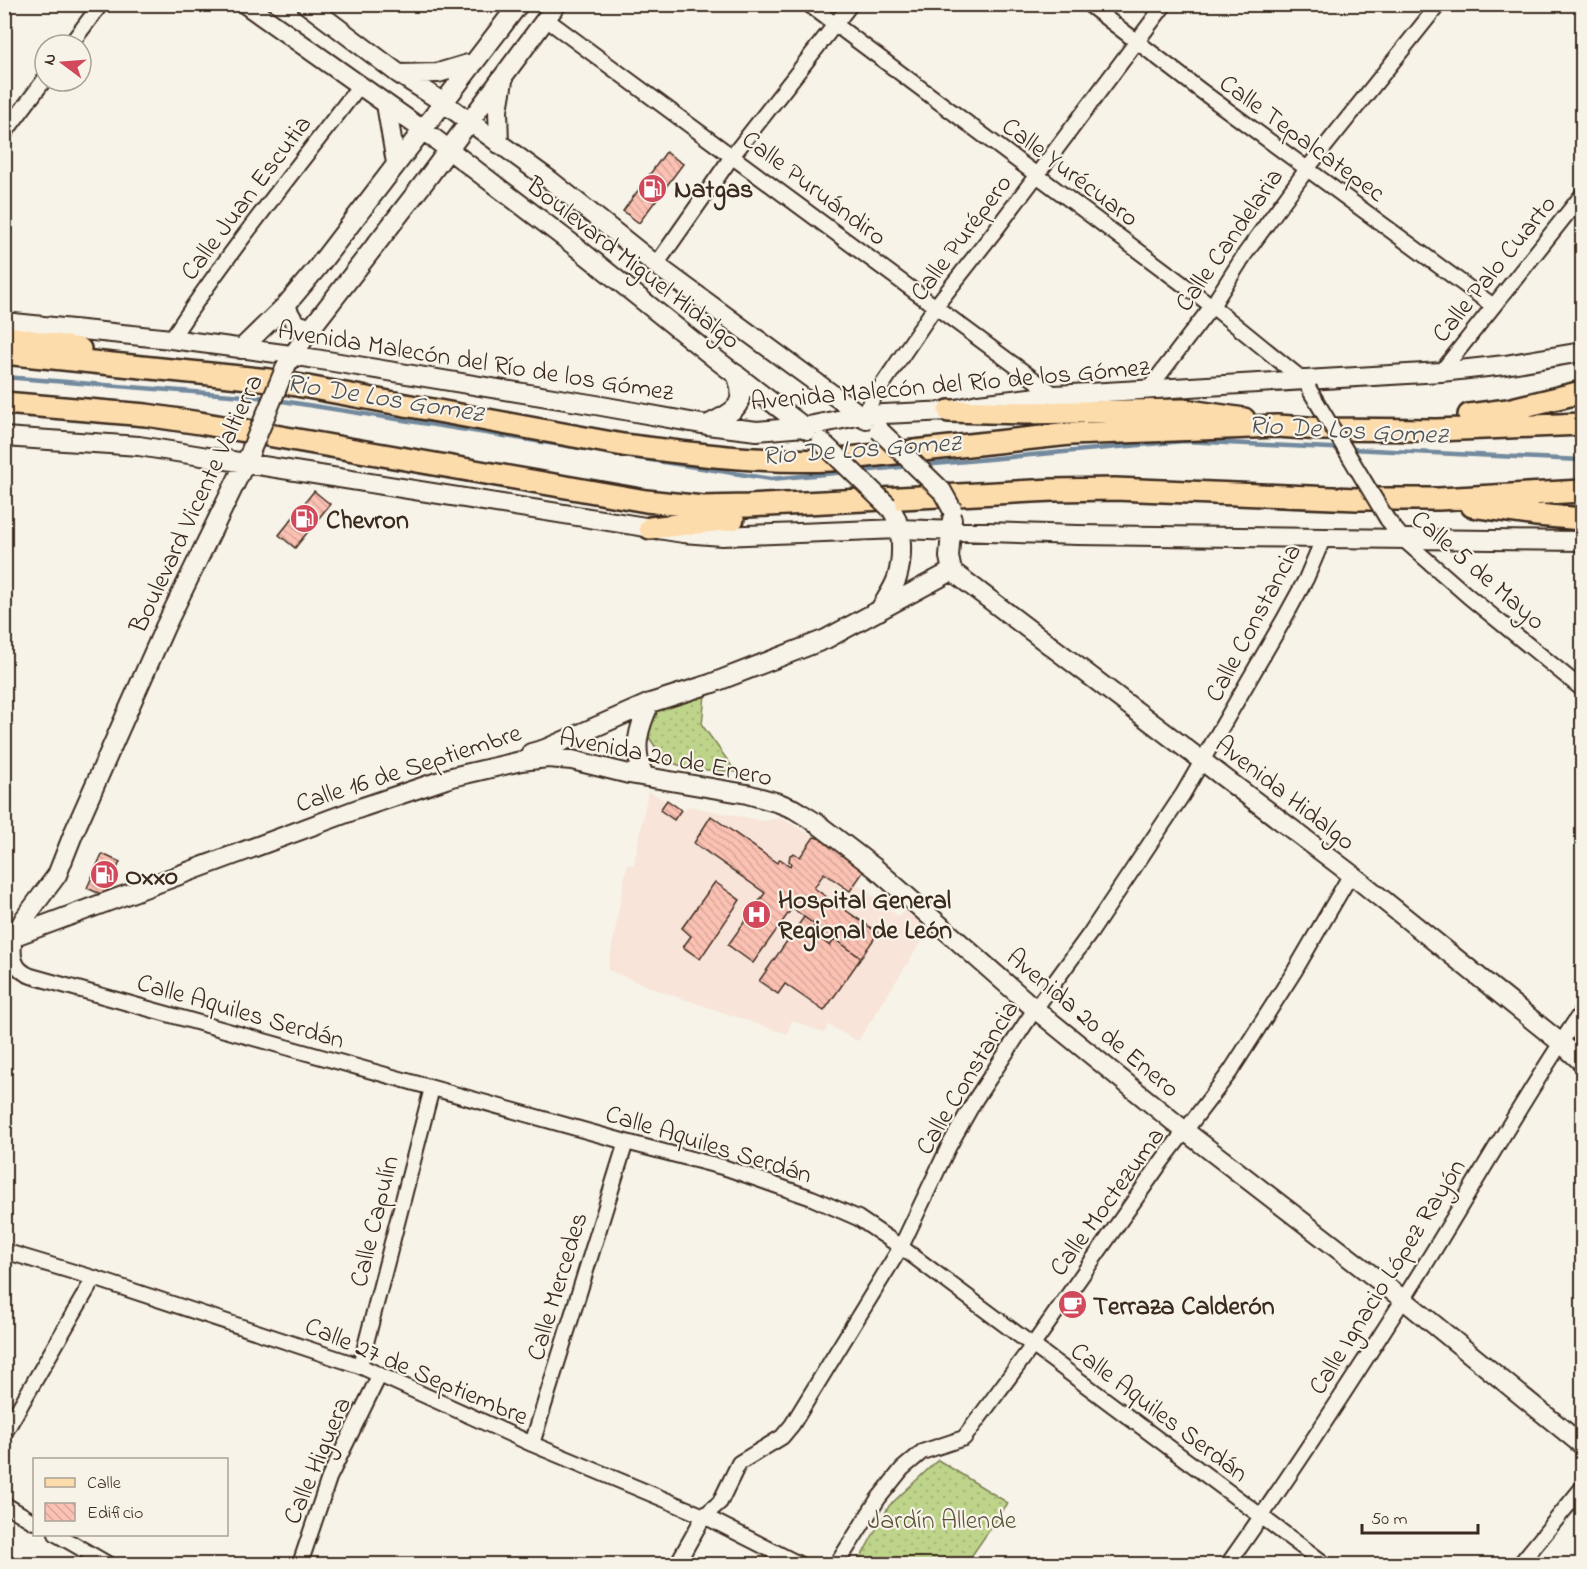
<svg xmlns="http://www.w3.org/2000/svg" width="1587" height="1569" font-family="'Indie Flower',sans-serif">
<defs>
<pattern id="grass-dots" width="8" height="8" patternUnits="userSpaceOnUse" patternTransform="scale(1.5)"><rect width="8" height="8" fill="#bed48a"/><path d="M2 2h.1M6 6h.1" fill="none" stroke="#a4b677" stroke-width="1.8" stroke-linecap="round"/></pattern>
<pattern id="building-back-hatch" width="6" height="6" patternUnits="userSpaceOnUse" patternTransform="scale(1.5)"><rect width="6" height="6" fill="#fbc1b3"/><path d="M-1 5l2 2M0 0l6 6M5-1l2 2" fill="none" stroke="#d8a69a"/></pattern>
</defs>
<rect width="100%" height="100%" fill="#f7f3e8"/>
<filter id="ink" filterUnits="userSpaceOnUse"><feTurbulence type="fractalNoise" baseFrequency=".0167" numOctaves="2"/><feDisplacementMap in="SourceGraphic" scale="12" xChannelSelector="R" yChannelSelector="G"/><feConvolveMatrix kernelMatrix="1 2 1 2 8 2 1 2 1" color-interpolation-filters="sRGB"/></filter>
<g filter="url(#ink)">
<path fill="#f8e4d8" d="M648,791L684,811L688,806L763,821L781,818L814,837L836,843L856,883L899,917L905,910L930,928L858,1041L828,1025L824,1033L792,1020L787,1034L660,991L608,970L627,864L634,865Z"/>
<path fill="url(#grass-dots)" stroke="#7c7f54" stroke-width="1.5" d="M705,694L702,725L736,772C716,770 692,771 673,763C663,759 653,744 647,734C653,705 662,708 687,702C693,701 700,696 705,694Z
M938,1460L1008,1503L966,1564H857L889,1506Z"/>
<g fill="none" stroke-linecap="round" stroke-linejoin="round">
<path stroke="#72899e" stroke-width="4.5" d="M4,377L268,398
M276,400L606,452
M632,457L771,479L846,472
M923,465L1184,441L1582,460
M861,471L909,466"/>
</g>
<path fill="url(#building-back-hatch)" stroke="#3b2a1e" stroke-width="1.5" d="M666,152L683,164L639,223L623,211Z
M314,491L330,504L295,548L279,535Z
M667,800L681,810L674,820L660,810Z
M711,816L777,863L780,859L790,866L791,863L789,861L790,855L794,853L800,857L814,837L836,843L866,868L850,891L824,873L814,888L878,933L861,958L835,939L830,946L810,931L815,925L792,908L753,963L728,945L765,893L694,843Z
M102,854L120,862L105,896L87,888Z
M715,882L740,900L700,959L683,947L691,936L682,928Z
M804,917L815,925L810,931L830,946L835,939L861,958L824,1011L785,984L778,994L759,981Z"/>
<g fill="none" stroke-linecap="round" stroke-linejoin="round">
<defs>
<path id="street" d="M808,4L1212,306L1303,380L1306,384
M1088,4L1200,90L1492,305
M546,19L1055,395
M70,45L101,4
M4,134L45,79
M656,265L733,155L851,4
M171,339C229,251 296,169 360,85
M1441,372L1582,195
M1148,390L1212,306L1245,254L1307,169L1439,4
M862,415L935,307L994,232L1165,4
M1387,519L1404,540L1468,596L1582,689
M15,936C12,954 12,969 31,976L626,1142L726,1168L812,1198L858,1218L901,1247L1325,1564
M4,1251L94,1278L360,1366L532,1444L704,1516L799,1564
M360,1366L432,1088
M4,1434L94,1278
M532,1444L626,1142
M4,1504L34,1522
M56,1534L108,1564
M300,1564L329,1478L379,1376
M677,1564L704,1516L720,1502L739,1463L782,1437L792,1425L901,1247L949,1146L975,1100L1035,1009L1091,932L1183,794L1283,621L1306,579L1323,539
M837,1564L878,1499L902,1469L922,1452L964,1438L1033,1345L1162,1161L1230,1072L1294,972L1351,874
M1228,1564C1289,1478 1347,1389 1403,1300C1464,1204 1518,1105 1582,1011
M1520,1564L1582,1488"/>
<path id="secondary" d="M245,4L423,130L575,246L713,357L808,430
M306,4L399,74L444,103L551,181L656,265L866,419
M399,74L438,73L475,62
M386,104L396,163
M499,144L498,110L503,81
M286,305C291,319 296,328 312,327
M4,322L171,339L291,355L596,405L707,425L757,431L804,427L862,415L949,411L978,404L1055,395L1441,372L1505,365L1582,352
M241,349L286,305L317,268L519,4
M287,364L312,327L426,180L557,4
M707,425C733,412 749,407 736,374
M4,437L139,446L683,533L722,536L899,529L1077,535L1582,541
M952,519L949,557L952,571
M952,571L1351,874L1561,1043L1582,1062
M879,611C885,600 893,590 897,578C903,558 904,521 888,506
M531,753L545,749L650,703L710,684L826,639L952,571
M644,776C632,749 638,729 650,703
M15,936L24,919L57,875L74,832L165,627L250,453
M4,940L363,807L452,777L521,761L548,758L572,760L629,774L747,794L779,803L794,809L815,822L875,868L1035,1009L1185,1131L1404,1300L1582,1445"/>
<path id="primary" d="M4,336L80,349
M4,353L269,380L623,445C692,454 762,463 831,460L1070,434L1277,426L1322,429L1436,430L1582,424
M4,403L146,415L200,423L646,501L703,507L748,506L1053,490L1115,489L1357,499H1439L1582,491
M949,411L1025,413L1183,410L1244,419
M1469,415L1508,410L1582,392
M1472,506L1537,515L1582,519
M650,528L733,519"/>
</defs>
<use href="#street" stroke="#3b2a1e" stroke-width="18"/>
<use href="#secondary" stroke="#3b2a1e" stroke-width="22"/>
<use href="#primary" stroke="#3b2a1e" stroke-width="26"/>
<use href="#street" stroke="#f7f3e8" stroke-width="14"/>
<use href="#secondary" stroke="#f7f3e8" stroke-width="18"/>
<use href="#primary" stroke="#fddcac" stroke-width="21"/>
<defs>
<path id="street-bridge" d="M1309,389L1387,519"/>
<path id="secondary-bridge" d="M879,430L942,491L952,509
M821,441L888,506
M251,450L287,364"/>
</defs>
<use href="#street-bridge" stroke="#3b2a1e" stroke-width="18" stroke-linecap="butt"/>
<use href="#secondary-bridge" stroke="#3b2a1e" stroke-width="22" stroke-linecap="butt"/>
<use href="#street-bridge" stroke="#f7f3e8" stroke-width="14"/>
<use href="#secondary-bridge" stroke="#f7f3e8" stroke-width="18"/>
</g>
</g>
<defs>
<symbol id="fuel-disc" viewBox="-11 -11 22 22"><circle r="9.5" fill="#d1495b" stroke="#f7f3e8"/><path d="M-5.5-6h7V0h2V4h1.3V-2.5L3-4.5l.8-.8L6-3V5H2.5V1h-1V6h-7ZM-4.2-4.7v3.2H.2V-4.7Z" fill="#fff"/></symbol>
<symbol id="hospital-disc" viewBox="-11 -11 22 22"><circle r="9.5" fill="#d1495b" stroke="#f7f3e8"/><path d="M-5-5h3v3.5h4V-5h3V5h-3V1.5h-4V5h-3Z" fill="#fff"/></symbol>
<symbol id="cafe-disc" viewBox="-11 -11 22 22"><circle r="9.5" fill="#d1495b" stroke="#f7f3e8"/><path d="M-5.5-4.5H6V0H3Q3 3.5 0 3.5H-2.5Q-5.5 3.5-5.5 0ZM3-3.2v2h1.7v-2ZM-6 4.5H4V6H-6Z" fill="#fff"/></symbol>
</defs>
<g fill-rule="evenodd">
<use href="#fuel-disc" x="636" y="172" width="33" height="33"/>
<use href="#fuel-disc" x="288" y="502" width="33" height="33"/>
<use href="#fuel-disc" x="88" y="858" width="33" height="33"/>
<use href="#hospital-disc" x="740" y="898" width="33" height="33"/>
<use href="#cafe-disc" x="1056" y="1288" width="33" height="33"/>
</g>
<g text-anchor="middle" stroke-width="4.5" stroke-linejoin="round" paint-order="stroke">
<g font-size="26" fill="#3b2a1e" stroke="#f7f3e8">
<text transform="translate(1303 137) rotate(36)" y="9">Calle Tepalcatepec</text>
<text transform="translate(1071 171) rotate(37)" y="9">Calle Yurécuaro</text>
<text transform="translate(815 187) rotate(37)" y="9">Calle Puruándiro</text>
<text transform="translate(245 197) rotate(-53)" y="9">Calle Juan Escutia</text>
<text transform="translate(960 237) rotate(-53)" y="9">Calle Purépero</text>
<text transform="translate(1228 239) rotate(-55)" y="9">Calle Candelaria</text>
<text transform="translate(634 262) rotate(38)" y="9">Boulevard Miguel Hidalgo</text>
<text transform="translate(1493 268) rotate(-51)" y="9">Calle Palo Cuarto</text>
<text transform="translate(476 360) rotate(9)" y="9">Avenida Malecón del Río de los Gómez</text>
<text transform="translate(950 383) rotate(-5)" y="9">Avenida Malecón del Río de los Gómez</text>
<text transform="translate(195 503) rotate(-65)" y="9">Boulevard Vicente Valtierra</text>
<text transform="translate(1479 569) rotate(41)" y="9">Calle 5 de Mayo</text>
<text transform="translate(1252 622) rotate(-62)" y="9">Calle Constancia</text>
<text transform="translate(666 756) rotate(11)" y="9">Avenida 20 de Enero</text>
<text transform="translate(408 767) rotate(-18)" y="9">Calle 16 de Septiembre</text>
<text transform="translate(1286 792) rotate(38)" y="9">Avenida Hidalgo</text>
<text transform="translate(241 1010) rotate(16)" y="9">Calle Aquiles Serdán</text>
<text transform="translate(1094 1022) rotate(40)" y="9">Avenida 20 de Enero</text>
<text transform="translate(966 1077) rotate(-59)" y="9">Calle Constancia</text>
<text transform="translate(709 1143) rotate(17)" y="9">Calle Aquiles Serdán</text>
<text transform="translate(1106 1201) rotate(-54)" y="9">Calle Moctezuma</text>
<text transform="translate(373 1221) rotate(-76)" y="9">Calle Capulín</text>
<text transform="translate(1386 1276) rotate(-58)" y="9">Calle Ignacio López Rayón</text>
<text transform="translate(556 1286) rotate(-73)" y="9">Calle Mercedes</text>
<text transform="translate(417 1370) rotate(23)" y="9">Calle 27 de Septiembre</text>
<text transform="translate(1160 1411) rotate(37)" y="9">Calle Aquiles Serdán</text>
<text transform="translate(316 1460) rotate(-67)" y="9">Calle Higuera</text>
</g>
<g font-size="26" font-weight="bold" fill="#3b2a1e" stroke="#f7f3e8" text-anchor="start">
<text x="674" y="197">Natgas</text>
<text x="326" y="528">Chevron</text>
<text x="125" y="884">Oxxo</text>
<text x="778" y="908">Hospital General<tspan x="778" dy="30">Regional de León</tspan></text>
<text x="1093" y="1314">Terraza Calderón</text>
</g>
<g font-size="26" fill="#5c5439" stroke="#f7f3e8">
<text x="942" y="1528">Jardín Allende</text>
</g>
<g font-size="27" font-style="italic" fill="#525253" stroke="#f7f3e8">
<text transform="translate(385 397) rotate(9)" y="9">Rio De Los Gomez</text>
<text transform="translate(1348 429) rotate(3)" y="9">Rio De Los Gomez</text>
<text transform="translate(861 448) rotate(-4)" y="9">Rio De Los Gomez</text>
</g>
</g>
<rect width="1587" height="1569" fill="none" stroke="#f7f3e8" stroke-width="24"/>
<rect x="12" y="12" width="1563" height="1545" fill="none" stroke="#3b2a1e" stroke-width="2" filter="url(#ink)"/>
<rect x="33" y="1458" width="195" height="78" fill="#f7f3e8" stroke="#aca397" stroke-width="1.5"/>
<rect x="45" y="1478" width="30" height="9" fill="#fddcac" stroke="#aca397" stroke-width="1.5"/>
<text x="87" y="1488" font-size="18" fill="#3b2a1e">Calle</text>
<rect x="45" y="1503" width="30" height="18" fill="url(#building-back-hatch)" stroke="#aca397" stroke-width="1.5"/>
<text x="87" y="1518" font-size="18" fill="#3b2a1e">Edificio</text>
<g transform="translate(63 63) rotate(286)"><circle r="28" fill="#f7f3e8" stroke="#aca397" stroke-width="1.5"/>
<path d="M0-4.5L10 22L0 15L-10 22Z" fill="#d1495b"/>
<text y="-9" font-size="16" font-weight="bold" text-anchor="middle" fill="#3b2a1e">N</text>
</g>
<path d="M1362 1524v9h116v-9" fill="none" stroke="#3b2a1e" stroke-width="3"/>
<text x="1371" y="1524" font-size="18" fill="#3b2a1e" stroke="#f7f3e8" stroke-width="4.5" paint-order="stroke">50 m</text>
</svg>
